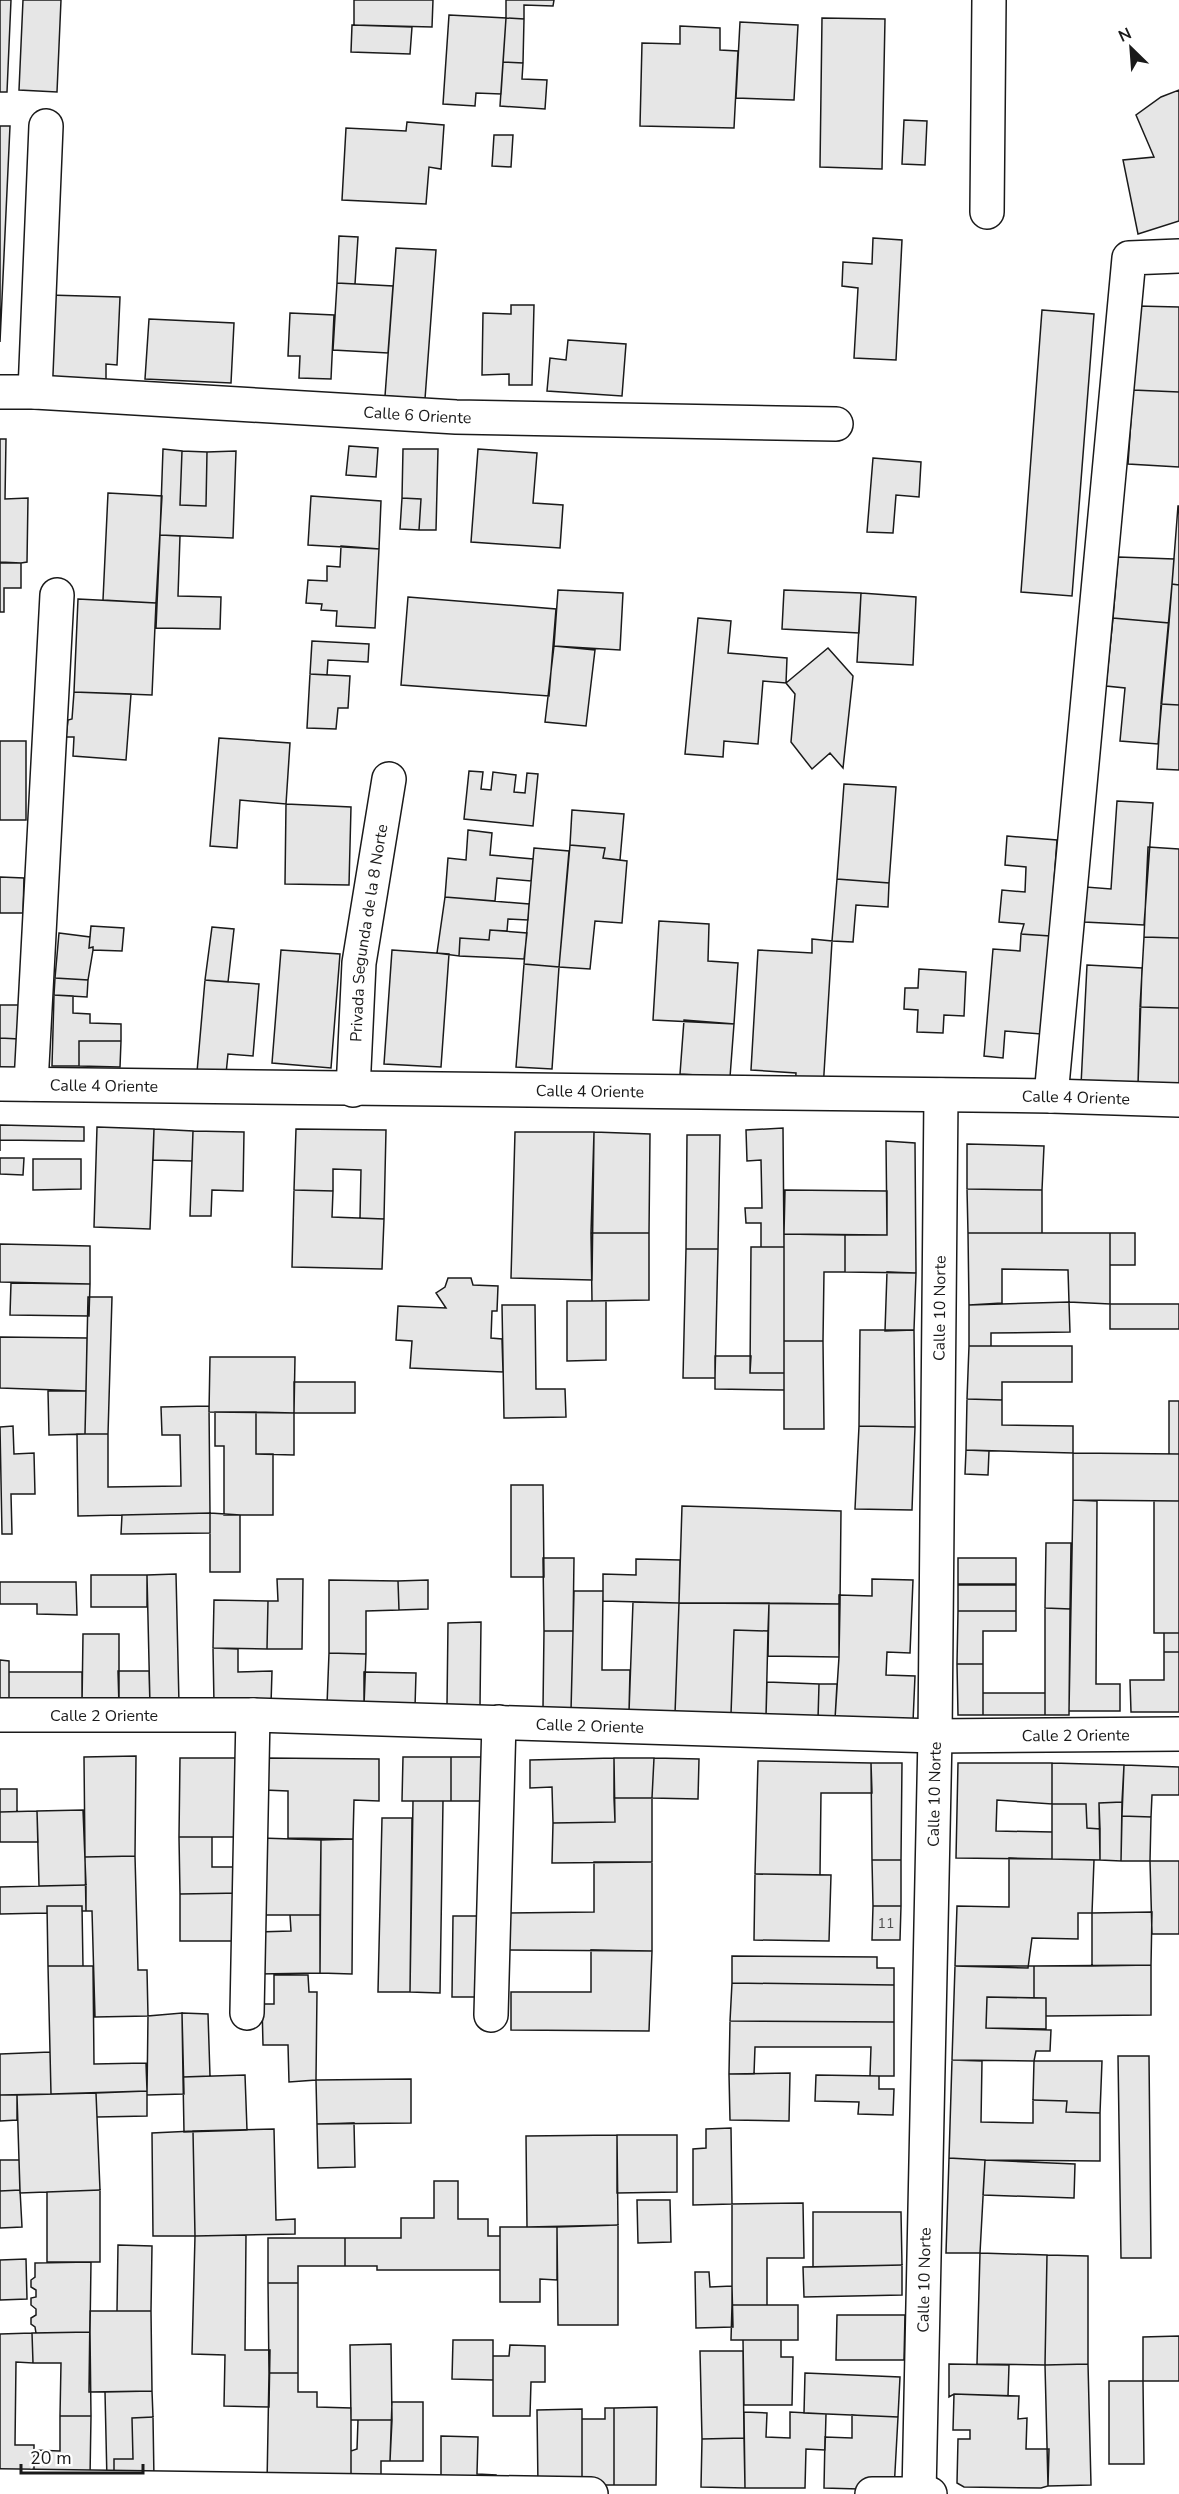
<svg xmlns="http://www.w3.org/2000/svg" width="1179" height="2494" font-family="'Nunito Sans',sans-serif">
<rect width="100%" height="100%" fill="#fff"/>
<path fill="#e6e6e6" stroke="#1a1a1a" stroke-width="1.5" d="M0,0H11L7,92H0Z
M23,0H61L57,92L19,90Z
M354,0H433L432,27L354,25Z
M506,0H554L553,6L524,5V19L506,18Z
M449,15L506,18L501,94L476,93L475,106L443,104Z
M506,18L524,19L523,63L503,62Z
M822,18L885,19L882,169L820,167Z
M740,22L798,25L794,100L736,98Z
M352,25L412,27L410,54L351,52Z
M680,26L720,28V50L738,51L734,128L640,126L642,43L680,44Z
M503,62L523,63L522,79L547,80L545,109L500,106Z
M1179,90V221L1138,234L1123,160L1154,157L1136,115L1161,97Z
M904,120L927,121L925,165L902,164Z
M407,122L444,125L441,169L429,167L426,204L342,200L346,128L406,131Z
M0,126H10L0,342Z
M494,135H513L511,167L492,166Z
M339,236L358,237L355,284L337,283Z
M873,238L902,240L896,360L854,358L858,288L842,286L843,262L872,264Z
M396,248L436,250L425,399L385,396Z
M337,283L393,286L388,353L333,350Z
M48,295L120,297L117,365L106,364V386L44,384Z
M511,305H534L532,385H509V374L482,375L483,313L511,314Z
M1137,306L1179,307V392L1133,390Z
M1042,310L1094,314L1072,596L1021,592Z
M290,313L334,315L331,379L299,378L300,356H288Z
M149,319L234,323L231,383L145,379Z
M568,340L626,344L622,396L547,391L550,358L566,360Z
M1133,390L1179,392V467L1128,464Z
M0,439H6L5,499L28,498L27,562L21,563L0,562Z
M349,446L378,448L376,477L346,475Z
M163,449L182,451L180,505L206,506L207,452L236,451L233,538L160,535Z
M403,449H438L436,530H419L421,499L402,498Z
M478,449L537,453L533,503L563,505L560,548L471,542Z
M182,451L207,452L206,506L180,505Z
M873,458L921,462L919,497L896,495L893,533L867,532Z
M108,493L162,496L156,603L103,600Z
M311,496L381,501L379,549L308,545Z
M402,498L421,499L419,530L400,529Z
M1178,506H1179V585L1172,584Z
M160,535L180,536L178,596L221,597L220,629L156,628Z
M341,546L379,549L375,628L336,626L337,611L321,610L322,604L306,603L308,580L327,581V566L340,567Z
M1118,557L1174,559L1169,623L1113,618Z
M0,563H21V588H4V612H0Z
M1172,584L1179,585V705L1161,704Z
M558,590L623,593L620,650L554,646Z
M784,590L861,593L859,633L782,629Z
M861,593L916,597L913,665L857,662Z
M408,597L556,609L549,696L401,685Z
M78,599L156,603L152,695L74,692Z
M698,618L731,621L728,653L787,658L786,683L763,681L758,744L724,741L723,757L685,754Z
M1113,618L1169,623L1158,744L1120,741L1125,688L1106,686Z
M312,641L369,644L368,662L328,660L327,675L310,674Z
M554,646L595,650L586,726L545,722Z
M828,648L853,676L843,768L830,753L812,769L791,742L795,694L786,683Z
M310,674L350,676L348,708H338L336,729L307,728Z
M74,692L131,694L126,760L73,756L74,737H66L68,720L72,719Z
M1161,704L1179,705V770L1157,769Z
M219,738L290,743L286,804L240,800L237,848L210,846Z
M0,741H26V820H0Z
M469,771L483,772L481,789L491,790L493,772L516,775L514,792L525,793L527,773L538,774L533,826L464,819Z
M844,784L896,787L889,883L837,879Z
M1117,801L1153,803L1144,925L1084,922L1086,887L1111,889Z
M286,804L351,807L349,885L285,884Z
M572,810L624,814L620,860L603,858L605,848L570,845Z
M468,830L492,833L490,855L533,859L531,881L497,878L495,901L445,897L448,858L466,860Z
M1007,836L1057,840L1050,936L1021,934L1024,924L999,922L1002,890L1025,892L1026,867L1005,865Z
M570,845L605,848L603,858L627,861L622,923L595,921L590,969L559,967Z
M1148,847L1179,849V938L1144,937Z
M534,848L569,851L559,967L524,964Z
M0,877L24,878L23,913H0Z
M837,879L889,883L888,907L856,905L853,942L832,941Z
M445,897L529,904L528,920L508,919L507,931L490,930L489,940L460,938L459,956L437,953Z
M659,921L709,924L708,961L738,963L734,1024L653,1020Z
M91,926L124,928L122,951L93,950V947L89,948Z
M212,927L234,929L228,982L205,980Z
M490,930L527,933L524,959L459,956L460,938L489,940Z
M59,933L90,937L89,948L93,947V950L88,980L55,978Z
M1021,934L1050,936L1041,1034L1005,1031L1003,1058L984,1056L993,949L1020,951Z
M1144,937L1179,938V1008L1140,1007Z
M812,939L832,941L823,1090L795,1088L796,1073L751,1070L758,950L812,953Z
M281,950L340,954L331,1068L272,1063Z
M392,950L449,954L441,1067L384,1064Z
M524,964L559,967L552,1069L516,1067Z
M1087,965L1142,968L1138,1085H1081Z
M919,969L966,972L964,1016L944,1015L943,1033L917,1032L918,1010L904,1009L905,988H918Z
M55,978L88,980L87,997L54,995Z
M205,980L259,984L253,1056L228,1054L226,1074L197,1072Z
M54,995L73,996V1013L90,1014V1023L121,1024V1041H79V1066H52Z
M0,1005H20L19,1039L0,1038Z
M1140,1007L1179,1008V1086L1138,1085Z
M684,1020L734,1024L730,1077L680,1074Z
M0,1038L19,1039L18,1070L0,1069Z
M79,1041H121L120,1067L79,1066Z
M0,1125L84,1127V1141L0,1140V1151Z
M97,1127L154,1129L150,1229L94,1227Z
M783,1128L784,1247H761V1223H746L745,1208H762L761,1160L747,1161L746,1130Z
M154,1129L193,1131L192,1161L153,1160Z
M296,1129L386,1130L384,1219L360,1218L361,1170L333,1169V1191L294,1190Z
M193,1131L244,1132L243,1191L212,1190L211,1216H190Z
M515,1132H594L592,1280L511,1278Z
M594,1132L650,1134L649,1233H591Z
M687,1135H720L718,1249H686Z
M886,1141L915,1143L916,1273L845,1272V1235H887Z
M967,1144L1044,1146L1042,1190L967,1189Z
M0,1158H24L23,1175L0,1174Z
M33,1159H81V1189L33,1190Z
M967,1189L1042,1190V1233H968Z
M294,1190L333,1191L332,1217L384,1219L382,1269L292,1267Z
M785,1190L887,1191V1235L784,1234Z
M591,1233H649V1300L592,1301Z
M968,1233H1110V1304L1069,1302L1068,1270L1002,1269V1303L969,1305Z
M1110,1233H1135V1265H1110Z
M784,1234L845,1235V1272H824L823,1341H784Z
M0,1244L90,1246V1284L0,1282Z
M751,1247H784V1373H750Z
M686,1249H718L715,1378H683Z
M887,1272L916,1273L914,1330L885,1331Z
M448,1278H471L473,1285L498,1286L497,1311H492L491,1338L502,1339L503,1372L410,1368L412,1341L396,1340L398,1306L446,1308L436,1293L445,1287Z
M11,1283L90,1284L89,1316L10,1315Z
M88,1297H112L108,1434H85Z
M567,1301H606V1360L567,1361Z
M1069,1302L1070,1332L991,1333V1346H969V1305Z
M1110,1304H1179V1329H1110Z
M502,1305H535L536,1389H565L566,1417L504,1418Z
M860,1330H914L915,1427L859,1426Z
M0,1337L87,1338L86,1391L0,1388Z
M784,1341H823L824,1429H784Z
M969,1346H1072V1382H1002V1400L967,1399Z
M715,1356H751L750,1373H784V1390L715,1389Z
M210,1357H295L294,1413L209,1412Z
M294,1382H355V1413H294Z
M48,1391H86L85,1434L49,1435Z
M967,1399L1002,1400V1425L1073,1426V1453L966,1450Z
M1169,1401H1179V1454H1169Z
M209,1406L210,1513L78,1516L77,1434H108V1487L181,1486L180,1435H162L161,1407Z
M215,1412H256V1454H273V1515H224V1446H215Z
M256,1412L294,1413V1455L256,1454Z
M13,1426L14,1454L34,1453L35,1494H11L12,1534H2L0,1427Z
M859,1426L915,1427L912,1510L855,1509Z
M966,1450L989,1451L988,1475L965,1474Z
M1073,1453L1179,1454V1501L1073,1500Z
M511,1485H543L544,1577H511Z
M1073,1500L1097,1501L1096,1684H1120V1711H1069Z
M1154,1501H1179V1633H1154Z
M682,1506L841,1511L840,1604L679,1603Z
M210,1513L240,1515V1572H210Z
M210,1513V1533L121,1534L122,1515Z
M1046,1543H1071L1070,1609L1045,1608Z
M543,1558H574L573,1631H544Z
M958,1558H1016V1584H958Z
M636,1559L680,1560L679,1603L603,1601V1574L636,1575Z
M176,1574L179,1704L150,1705L147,1575Z
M91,1575H147V1607H91Z
M277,1579H303L302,1649H267L268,1601H278Z
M872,1579L913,1580L910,1653L887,1652L886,1675L915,1676L913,1722L835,1719L839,1657V1595L872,1596Z
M329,1580L398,1581L399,1610L366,1611V1654L329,1653Z
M428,1580V1609L399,1610L398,1581Z
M0,1582H76L77,1615L37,1614V1604H0Z
M958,1585H1016V1611H958Z
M574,1591H603L602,1670H630L629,1712L571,1711Z
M214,1600L268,1601L267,1649L213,1648Z
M633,1602L679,1603L675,1714L629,1712Z
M679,1603H769L768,1631L734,1630L731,1714H675Z
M769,1603L840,1604L839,1657L768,1656Z
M1045,1608L1070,1609L1069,1715H1045Z
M958,1611H1016V1631H983V1664H957Z
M481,1622L480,1706H447L448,1623Z
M734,1630L768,1631L766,1716L731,1714Z
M544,1631H573L571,1711L543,1708Z
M1164,1633H1179V1652H1164Z
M83,1634H119V1706H82Z
M213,1648L238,1649V1672L272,1671L271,1704H214Z
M1164,1652H1179V1712H1131L1130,1680H1164Z
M329,1653L366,1654L364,1706L327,1705Z
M0,1660L9,1661V1705H0Z
M957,1664H983V1715H958Z
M118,1671H149L150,1705L119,1706Z
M9,1672H82V1706L9,1705Z
M364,1672L416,1673L415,1707L364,1706Z
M767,1682L819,1684L818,1719L766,1716Z
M819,1684H837L835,1719H818Z
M983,1693H1045V1715H983Z
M136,1756L135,1856L85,1857L84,1757Z
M403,1757H451V1801H402Z
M451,1757H487L486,1801H451Z
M180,1758H242V1837H179Z
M265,1758L379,1759V1801L354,1800L353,1839L288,1838V1791L264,1790Z
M614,1758H654L652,1798H614Z
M614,1758L615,1822L553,1823L552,1787L530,1788V1760Z
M654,1758L699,1759L698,1799L652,1798Z
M758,1761L871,1763L872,1793H821L820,1875L755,1874Z
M871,1763H902L901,1860H872Z
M958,1763H1052V1804L997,1800L996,1831L1052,1832V1859L956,1858Z
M1052,1763L1124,1765L1122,1802L1099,1803L1100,1829L1087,1828L1086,1804H1052Z
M1124,1765L1179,1767V1795H1152L1151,1817L1122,1816Z
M0,1789H17V1812H0Z
M614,1798H652V1862L552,1863L553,1823L615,1822Z
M413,1801H443L440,1993L410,1992Z
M1122,1802L1121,1861L1100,1860L1099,1803Z
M1052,1804H1086L1087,1828L1100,1829V1860L1052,1859Z
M83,1810L86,1885L39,1886L37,1811Z
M37,1811L38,1842H0V1812Z
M1122,1816L1151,1817L1150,1861H1121Z
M382,1818H412L410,1992H378Z
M179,1837H212V1867H242V1893L180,1894Z
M261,1838L321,1840L320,1915H261Z
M353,1839L352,1974L320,1973L321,1840Z
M135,1856L138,1970H147L148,2016L95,2017L92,1911H86L85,1857Z
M1009,1858L1094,1860L1092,1913H1078V1939L1032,1938L1028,1968L955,1966L957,1906L1009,1907Z
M872,1860H901V1906H873Z
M1150,1861H1179V1934H1152Z
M594,1862H652V1951L506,1950V1913L594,1912Z
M755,1874L831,1875L829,1941L754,1940Z
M86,1885V1911H82V1906H47V1913L0,1914V1887Z
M242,1893L243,1941H180V1894Z
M47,1906H82L83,1966H48Z
M873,1906H901L900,1940H872Z
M1152,1912L1151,1965L1092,1966V1913Z
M290,1915H320V1973L258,1974L257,1932L291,1931Z
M453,1916H484L483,1997H452Z
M591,1950L652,1951L649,2031L511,2030V1992H591Z
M732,1956L877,1957V1968H894V1985L732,1983Z
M1151,1965V2015L1046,2016V1998H1034V1966Z
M48,1966H93L94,2064L146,2063L147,2091L51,2094Z
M955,1966H1034V1998L987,1997L986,2028L1051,2030L1050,2051H1036L1034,2061L952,2060Z
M274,1975H308L309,1992H317L316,2080L289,2082L288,2045H263L262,2004H274Z
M732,1983L894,1985V2022L730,2021Z
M987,1997L1046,1998V2029L986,2028Z
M182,2013L208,2014L210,2076L183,2077Z
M182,2013L184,2094L147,2095L148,2016Z
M730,2021L894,2022V2076H870L871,2047H755L754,2074H729Z
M50,2052L51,2094L0,2095V2054Z
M1118,2056H1149L1151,2258H1121Z
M952,2060L982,2061L981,2122L1033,2123V2100L1067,2101L1066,2112L1100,2113V2161L985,2160L949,2158Z
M1034,2061H1102L1100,2113L1066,2112L1067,2101L1033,2100Z
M790,2073L789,2121L730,2120L729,2074Z
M245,2075L247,2130L184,2132L183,2077Z
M816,2075L879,2076V2089H894L893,2115L858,2114L859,2102L815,2101Z
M411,2079V2123L317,2124L316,2080Z
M147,2091V2116L97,2117L96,2093Z
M96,2093L100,2190L20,2193L17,2095Z
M0,2095H17V2120L0,2121Z
M354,2123L355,2167L318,2168L317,2124Z
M731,2128L732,2204L693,2205V2149L706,2148V2129Z
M274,2129L276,2220L295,2219V2234L195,2236L193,2131Z
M193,2131L195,2236H153L152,2133Z
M617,2135H677V2192L617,2193Z
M617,2135L618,2225L527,2227L526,2136Z
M949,2158L985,2160L980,2253H946Z
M0,2160H19L20,2190L0,2191Z
M985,2160L1075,2164L1074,2198L983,2195Z
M434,2181H458V2219H488V2236H500V2270H377V2266H345V2238H401V2218H434Z
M20,2190L22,2227L0,2228V2191Z
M100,2190V2262H47V2192Z
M637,2200H670L671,2242L638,2243Z
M803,2203L804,2258H767V2305H732V2204Z
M813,2212H901L902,2265L813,2267Z
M618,2225V2325H558L557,2227Z
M500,2227H557V2280L540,2279V2302H500Z
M246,2235L245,2350H270L269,2407L224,2406L225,2355L192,2354L195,2236Z
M268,2238H345V2266H298V2283H268Z
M118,2245L152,2246L151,2311H117Z
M980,2253L1047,2255L1045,2365L977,2364Z
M1047,2255L1088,2256V2364L1045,2365Z
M26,2259L27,2299L0,2300V2260Z
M91,2262L90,2332L36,2333L35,2327L31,2324V2318L36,2315V2309L31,2305V2298L36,2297V2290L31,2287V2280L35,2277V2263Z
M902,2265V2295L804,2297L803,2267Z
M695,2272H709L710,2287L732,2286L733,2327L696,2328Z
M268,2283H298V2373H269Z
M732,2305H798V2340H731Z
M90,2311H151L152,2391L89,2392Z
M837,2315H905L904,2360H836Z
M90,2332L91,2416H60L61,2363H33L32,2333Z
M32,2333L33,2363L16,2362L15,2445H34V2477H0V2334Z
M1179,2336V2381H1143V2337Z
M453,2340H493V2380L452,2379Z
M743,2340H781V2357H793L792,2405H744Z
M391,2344L392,2420H351L350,2345Z
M510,2345L545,2346V2382H531L530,2416H493V2356H509Z
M700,2351H743L744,2438L702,2439Z
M949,2364L1009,2365L1008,2396L954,2394L949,2397Z
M1088,2364L1091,2485L1048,2486L1045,2365Z
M269,2373H298V2392H317V2407L351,2408V2483L267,2484Z
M805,2373L900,2377L898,2417L804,2413Z
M1109,2381H1143L1144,2464H1109Z
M152,2391L153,2417L132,2418L133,2459H114V2480L107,2481L105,2392Z
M954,2394L1019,2396L1018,2419L1027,2418L1026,2449H1049L1048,2486L1041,2488L964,2487L957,2483L958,2439H970V2430H953Z
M392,2402H423V2461H390Z
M657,2407L656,2485H614V2408Z
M605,2408H614V2485H582V2419H605Z
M582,2409V2485L538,2486L537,2410Z
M744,2412L767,2413L766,2437L790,2438V2412L826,2414L825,2450L806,2449L805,2488H745Z
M852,2415L898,2417L894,2490L824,2488L825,2437L852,2438Z
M60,2416H91L90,2477H34V2450L60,2451Z
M153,2417L154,2480H114V2459H133L132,2418Z
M358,2420H392L390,2461H381V2483H351V2451L357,2449Z
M441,2436L478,2437L477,2474L496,2475V2487L441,2486Z
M744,2438L745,2488L701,2487L702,2439Z"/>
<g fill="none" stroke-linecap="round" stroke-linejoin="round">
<defs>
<g id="street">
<path d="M987,212L989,0"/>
<path id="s1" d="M0,392H35L456,417L836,424"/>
<path d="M35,392L46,126"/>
<path id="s2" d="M0,1084L1051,1096L1179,1100"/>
<path d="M31,1084L57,595"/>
<path id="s3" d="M353,1090L359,963L389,779"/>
<path d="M1051,1096L1129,258L1179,256"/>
<path id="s4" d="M0,1715H253L935,1736L1179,1734"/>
<path d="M247,2013L253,1715"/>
<path d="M491,2015L499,1722"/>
<path id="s5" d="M919,2494L935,1736L941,1095"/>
</g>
<path id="secondary" d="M0,2486L591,2494
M872,2494H930"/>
</defs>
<use href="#street" stroke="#1a1a1a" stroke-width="36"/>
<use href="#secondary" stroke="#1a1a1a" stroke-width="36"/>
<use href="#street" stroke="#fff" stroke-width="33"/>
<use href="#secondary" stroke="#fff" stroke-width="33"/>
</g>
<g text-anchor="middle" stroke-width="4.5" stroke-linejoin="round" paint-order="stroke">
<g font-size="14" fill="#4d4d4d">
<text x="886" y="1928">11</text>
</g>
<g font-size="16" fill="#1a1a1a" stroke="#fff">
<text dy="6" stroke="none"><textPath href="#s1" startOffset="418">Calle 6 Oriente</textPath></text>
<text dy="6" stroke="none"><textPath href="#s3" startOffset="158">Privada Segunda de la 8 Norte</textPath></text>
<text dy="6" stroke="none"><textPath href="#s2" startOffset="104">Calle 4 Oriente</textPath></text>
<text dy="6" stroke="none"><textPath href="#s2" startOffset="590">Calle 4 Oriente</textPath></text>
<text dy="6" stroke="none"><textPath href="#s2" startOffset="1076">Calle 4 Oriente</textPath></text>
<text dy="6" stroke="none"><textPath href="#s5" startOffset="1186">Calle 10 Norte</textPath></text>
<text dy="6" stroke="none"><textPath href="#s4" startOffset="104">Calle 2 Oriente</textPath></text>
<text dy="6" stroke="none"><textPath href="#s4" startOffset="590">Calle 2 Oriente</textPath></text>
<text dy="6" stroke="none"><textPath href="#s4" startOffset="1076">Calle 2 Oriente</textPath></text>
<text dy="6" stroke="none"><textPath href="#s5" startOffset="700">Calle 10 Norte</textPath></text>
<text dy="6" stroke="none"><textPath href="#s5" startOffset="214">Calle 10 Norte</textPath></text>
</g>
</g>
<g transform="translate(1131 48) rotate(335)" stroke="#ffffff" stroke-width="4.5" paint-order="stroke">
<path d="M0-4.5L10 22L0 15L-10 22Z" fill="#1a1a1a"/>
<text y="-9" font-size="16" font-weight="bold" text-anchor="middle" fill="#1a1a1a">N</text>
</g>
<path d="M21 2464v9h122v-9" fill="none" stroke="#1a1a1a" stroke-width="3"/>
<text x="30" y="2464" font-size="18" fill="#1a1a1a" stroke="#ffffff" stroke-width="4.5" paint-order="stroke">20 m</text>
</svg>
